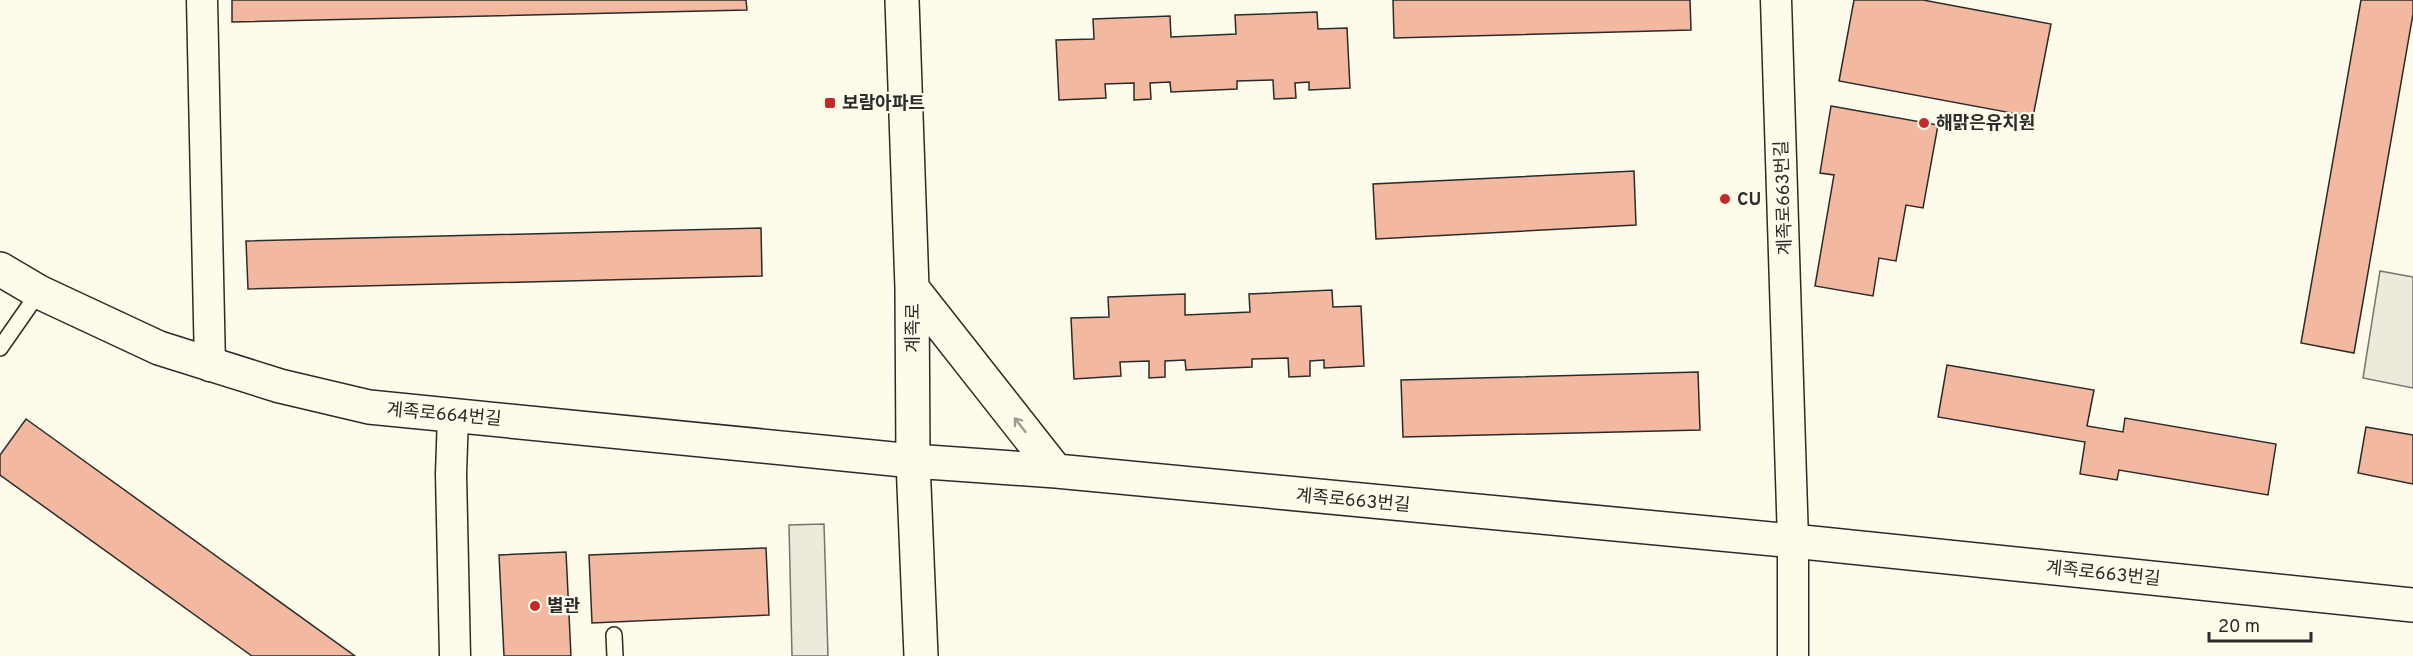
<svg xmlns="http://www.w3.org/2000/svg" width="2413" height="656" font-family="Overpass,'Noto Sans KR',sans-serif">
<rect width="100%" height="100%" fill="#fdfbea"/>
<path fill="#eceadb" stroke="#74746e" stroke-width="1.5" d="M2380,271L2413,277V388L2363,378Z
M824,524L828,656H792L789,525Z"/>
<path fill="#f2b8a0" stroke="#2b2b2b" stroke-width="1.5" d="M232,0H746L747,10L232,22Z
M1393,0H1690L1691,30L1394,38Z
M1854,0H1923L2051,24L2033,117L1839,81Z
M2361,0H2413V14L2354,353L2301,343Z
M1317,12L1318,29L1347,28L1350,88L1309,90V82L1295,83L1296,98L1274,99L1273,80L1237,81V89L1171,92L1170,82L1150,83L1151,99L1134,100V83L1105,84L1106,98L1059,100L1056,40L1094,39L1093,19L1170,16L1171,37L1236,34L1235,15Z
M1831,106L1938,125L1923,208L1906,205L1896,261L1879,258L1873,296L1815,286L1834,175L1820,173Z
M1634,171L1636,225L1376,239L1373,184Z
M761,228L762,276L248,289L246,241Z
M1332,290L1333,307L1361,306L1364,366L1324,368V360L1310,361V376L1289,377L1288,358L1252,359V367L1186,370L1185,360L1165,361V377L1149,378V361L1120,362L1121,376L1074,379L1071,318L1109,317L1108,297L1185,294V315L1250,312L1249,294Z
M1947,365L2094,390L2087,426L2123,432L2125,418L2276,444L2268,495L2119,470L2117,480L2080,474L2085,442L1938,417Z
M1698,372L1700,430L1403,437L1401,380Z
M26,419L355,656H252L0,475V455Z
M2366,427L2413,435V484L2358,473Z
M766,548L769,615L592,623L589,555Z
M566,552L571,656H504L499,555Z"/>
<g fill="none" stroke-linecap="round" stroke-linejoin="round">
<defs>
<path id="lane" d="M0,348L39,292
M614,635L615,656"/>
<path id="street" d="M202,0L210,366
M1776,0L1793,541V656
M453,415L451,474L455,656"/>
<path id="secondary" d="M902,0L912,288L913,461L921,656
M0,269L39,292L159,348L280,386L369,407L913,461L1056,471L1793,541L2413,605
M912,288L1056,471"/>
</defs>
<use href="#lane" stroke="#2b2b2b" stroke-width="18"/>
<use href="#street" stroke="#2b2b2b" stroke-width="33"/>
<use href="#secondary" stroke="#2b2b2b" stroke-width="36"/>
<use href="#lane" stroke="#fdfbea" stroke-width="15"/>
<use href="#street" stroke="#fdfbea" stroke-width="30"/>
<use href="#secondary" stroke="#fdfbea" stroke-width="33"/>
</g>
<defs><path id="oneway-shaft" d="M-6 0H5M1.5-3L5.5 0L1.5 3" fill="none" stroke-width="1.6" stroke-linecap="round" stroke-linejoin="round" transform="scale(1.5)"/></defs>
<use stroke="#9e9d94" href="#oneway-shaft" transform="translate(1020 425) rotate(-128)"/>
<g fill="#c62828" stroke="#fdfbea" stroke-width="2">
<rect x="824" y="97" width="12" height="12" rx="3"/>
<circle cx="1924" cy="123" r="6"/>
<circle cx="1725" cy="199" r="6"/>
<circle cx="535" cy="606" r="6"/>
</g>
<g text-anchor="middle" stroke-width="4.5" stroke-linejoin="round" paint-order="stroke">
<g font-size="18" font-weight="bold" fill="#2b2b2b" stroke="#fdfbea" text-anchor="start">
<text x="842" y="109">보람아파트</text>
<text x="1936" y="129">해맑은유치원</text>
<text x="1737" y="205">CU</text>
<text x="547" y="612">별관</text>
</g>
<g font-size="18" fill="#2b2b2b" stroke="#fdfbea">
<text transform="translate(1783 198) rotate(-92)" y="6">계족로663번길</text>
<text transform="translate(913 328) rotate(-90)" y="6">계족로</text>
<text transform="translate(444 414) rotate(5)" y="6">계족로664번길</text>
<text transform="translate(1353 500) rotate(5)" y="6">계족로663번길</text>
<text transform="translate(2103 573) rotate(6)" y="6">계족로663번길</text>
</g>
</g>
<path d="M2209 632v9h102v-9" fill="none" stroke="#2b2b2b" stroke-width="3"/>
<text x="2218" y="632" font-size="18" fill="#2b2b2b" stroke="#fdfbea" stroke-width="4.5" paint-order="stroke">20 m</text>
</svg>
